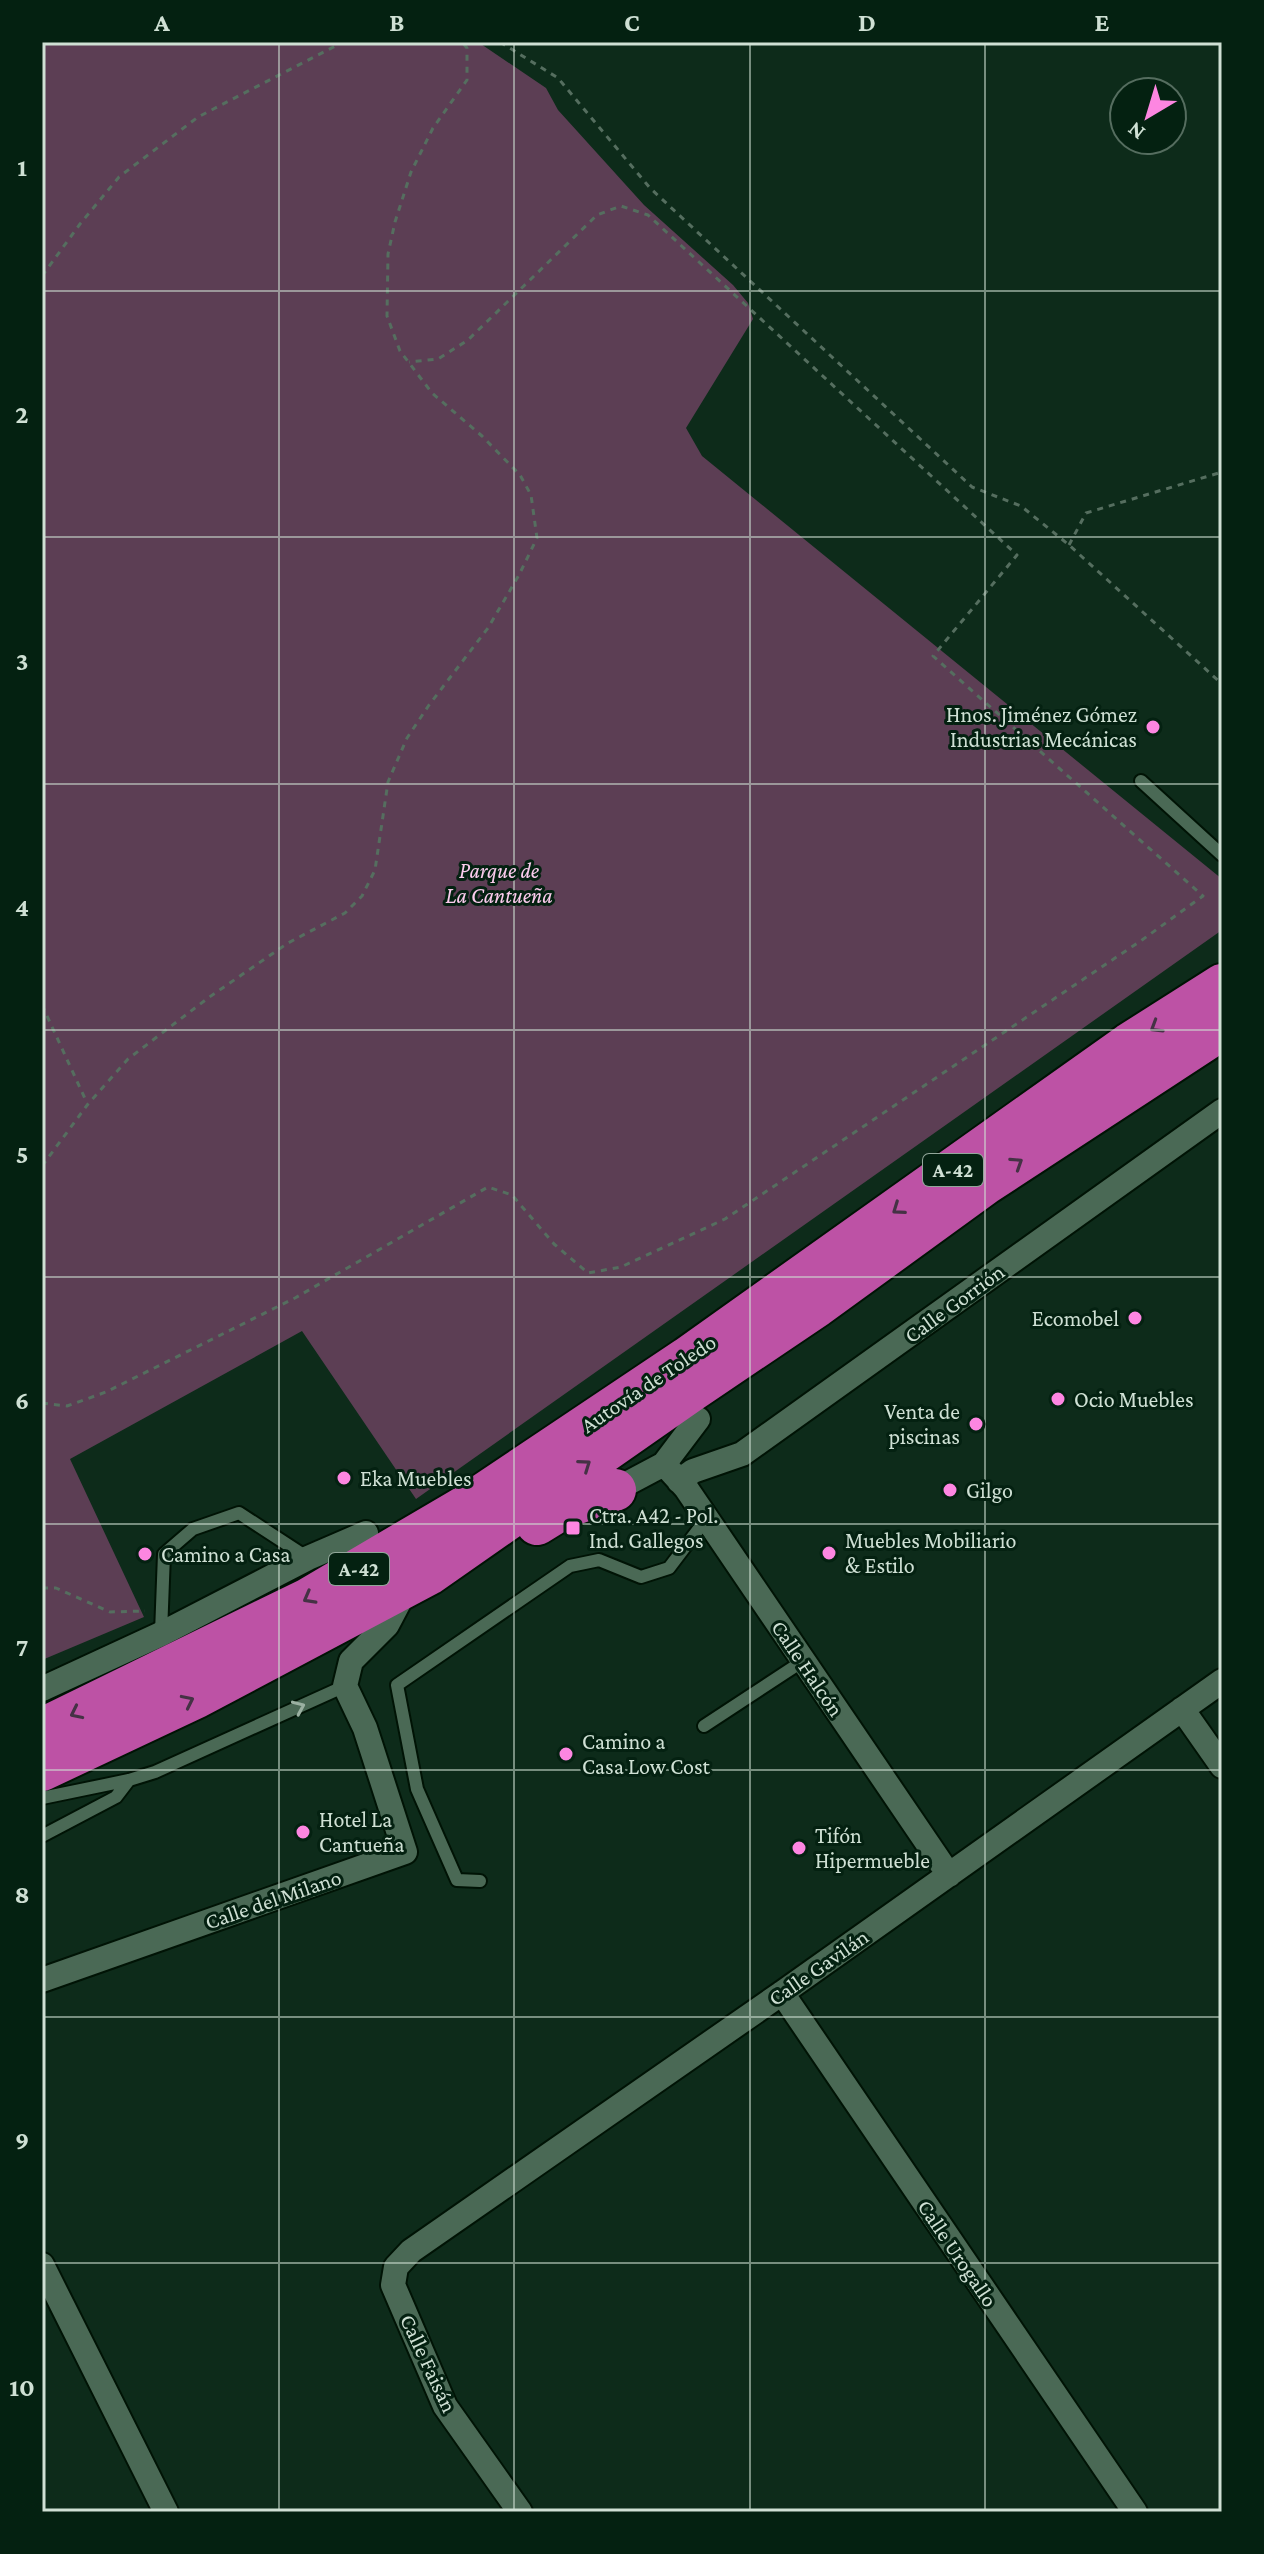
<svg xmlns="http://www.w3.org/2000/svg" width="1264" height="2554" font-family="'Crimson Pro',serif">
<rect width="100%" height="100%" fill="#0d2b1a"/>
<path fill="#5c3e54" d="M42,42H478L546,88L558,110L644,205L733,285L748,303L753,319L686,428L702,456L1222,879V930L416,1499L302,1331L70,1459L144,1617L42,1660Z"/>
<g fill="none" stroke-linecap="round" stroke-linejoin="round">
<defs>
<path id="lane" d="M1141,781L1222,855
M161,1633L164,1554L193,1529L239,1513L308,1558
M704,1726L803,1661
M42,1798L129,1780L155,1772L345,1686
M42,1836L116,1797L129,1780
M480,1881L457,1880L417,1789L397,1685L570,1566L599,1560L641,1577L669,1568L707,1518"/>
<path id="street" d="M664,1464L686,1488L949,1875
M679,1481L693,1471L742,1454L1222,1111
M615,1490L664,1464L698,1419
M42,1689L161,1634L308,1558L366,1533
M1182,1709L1222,1766
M42,1980L405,1852L365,1728L345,1686L351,1661L387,1625L406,1589
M782,1993L1135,2512
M42,2265L166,2512
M520,2512L445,2406L393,2285L396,2267L411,2251L782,1993L1222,1681"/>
<path id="highway" d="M537,1524L563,1508L615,1490
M42,1729L308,1599L466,1506L687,1358L1129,1044L1222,985
M42,1770L197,1697L429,1574L691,1391L817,1306L985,1184L1222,1029"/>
</defs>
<use href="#lane" stroke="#001305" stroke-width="16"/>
<use href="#street" stroke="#001305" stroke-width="28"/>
<use href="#highway" stroke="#001305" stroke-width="46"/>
<path stroke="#556e5f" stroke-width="3" stroke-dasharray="6 6" stroke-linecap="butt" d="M500,42L558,78L650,188L972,487L1021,506L1069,545L1222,684
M42,276L80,224L119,177L198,117L343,42
M1069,545L1086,513L1222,472
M42,1005L87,1103
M42,1166L88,1104L128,1059L208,998L288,943L345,913L362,896L375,870L388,782L407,738L429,705L488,628L519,575L537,538L531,495L520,475L482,436L432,393L400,351L387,316L388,254L395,222L411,172L433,128L467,80V48L462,42
M42,1403L67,1406L106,1392L295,1298L488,1187L512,1195L554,1244L588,1273L621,1267L725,1219L1142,940L1203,896L933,656L1017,555L648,215L621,206L597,215L468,340L438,359L409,362
M42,1588H56L110,1612L145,1611"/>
<use href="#lane" stroke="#4a6955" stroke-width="12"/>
<use href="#street" stroke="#4a6955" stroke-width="24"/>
<use href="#highway" stroke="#bd52a5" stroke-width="42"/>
</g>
<defs><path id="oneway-chevron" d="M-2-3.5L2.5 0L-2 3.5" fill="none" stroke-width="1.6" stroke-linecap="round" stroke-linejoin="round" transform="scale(2)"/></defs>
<g stroke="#453245">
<use href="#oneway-chevron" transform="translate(1156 1027) rotate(148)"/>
<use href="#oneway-chevron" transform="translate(1017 1163) rotate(-33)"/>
<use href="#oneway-chevron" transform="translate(898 1209) rotate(145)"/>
<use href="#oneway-chevron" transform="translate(585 1465) rotate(-35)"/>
<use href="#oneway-chevron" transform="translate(309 1598) rotate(151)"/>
<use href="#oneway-chevron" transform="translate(188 1701) rotate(-26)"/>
<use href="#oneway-chevron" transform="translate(76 1713) rotate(154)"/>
</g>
<use stroke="#9ab0a1" href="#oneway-chevron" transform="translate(299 1707) rotate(-24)"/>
<path fill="none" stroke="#cfe0d4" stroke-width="2" stroke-opacity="0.55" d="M279,42V2512M514,42V2512M750,42V2512M985,42V2512M42,291H1222M42,537H1222M42,784H1222M42,1030H1222M42,1277H1222M42,1524H1222M42,1770H1222M42,2017H1222M42,2263H1222"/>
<g fill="#fd86e1" stroke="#042111" stroke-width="3">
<circle cx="1153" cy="727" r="8"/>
<circle cx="1135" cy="1318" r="8"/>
<circle cx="1058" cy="1399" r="8"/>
<circle cx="976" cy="1424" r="8"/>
<circle cx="344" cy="1478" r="8"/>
<circle cx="950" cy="1490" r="8"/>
<rect x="565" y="1520" width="16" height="16" rx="4"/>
<circle cx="829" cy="1553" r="8"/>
<circle cx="145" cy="1554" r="8"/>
<circle cx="566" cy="1754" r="8"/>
<circle cx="303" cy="1832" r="8"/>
<circle cx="799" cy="1848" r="8"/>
</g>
<g text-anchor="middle" stroke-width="6" stroke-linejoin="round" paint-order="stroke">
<g fill="#042111" stroke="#92a79a" stroke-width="2">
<rect x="923" y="1154" width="60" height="32" rx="6"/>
<rect x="329" y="1553" width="60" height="32" rx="6"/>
</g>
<g font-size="20" font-weight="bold" fill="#cfe0d4">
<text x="953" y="1177">A-42</text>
<text x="359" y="1576">A-42</text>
</g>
<g font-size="22" fill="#cfe0d4" stroke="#042111" text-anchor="start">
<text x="1137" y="722" text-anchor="end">Hnos. Jiménez Gómez<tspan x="1137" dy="25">Industrias Mecánicas</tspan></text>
<text x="1119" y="1326" text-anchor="end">Ecomobel</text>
<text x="1074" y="1407">Ocio Muebles</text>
<text x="960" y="1419" text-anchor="end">Venta de<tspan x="960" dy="25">piscinas</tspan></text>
<text x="360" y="1486">Eka Muebles</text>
<text x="966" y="1498">Gilgo</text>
<text x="589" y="1523">Ctra. A42 - Pol.<tspan x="589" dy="25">Ind. Gallegos</tspan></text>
<text x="845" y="1548">Muebles Mobiliario<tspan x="845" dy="25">&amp; Estilo</tspan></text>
<text x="161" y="1562">Camino a Casa</text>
<text x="582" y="1749">Camino a<tspan x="582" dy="25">Casa Low Cost</tspan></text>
<text x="319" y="1827">Hotel La<tspan x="319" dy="25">Cantueña</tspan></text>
<text x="815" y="1843">Tifón<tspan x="815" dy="25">Hipermueble</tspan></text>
</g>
<g font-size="22" font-style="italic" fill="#fcccee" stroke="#042111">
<text x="499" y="878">Parque de<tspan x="499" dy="25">La Cantueña</tspan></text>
</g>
<g font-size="22" fill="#cfe0d4" stroke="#042111">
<text transform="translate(954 1303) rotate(-36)" y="8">Calle Gorrión</text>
<text transform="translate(648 1383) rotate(-34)" y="8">Autovía de Toledo</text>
<text transform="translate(808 1668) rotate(56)" y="8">Calle Halcón</text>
<text transform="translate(273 1899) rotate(-19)" y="8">Calle del Milano</text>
<text transform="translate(818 1967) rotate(-35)" y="8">Calle Gavilán</text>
<text transform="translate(958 2253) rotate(56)" y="8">Calle Urogallo</text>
<text transform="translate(429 2363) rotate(65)" y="8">Calle Faisán</text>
</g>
</g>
<rect width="1264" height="2554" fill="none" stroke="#042111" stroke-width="88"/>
<g transform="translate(1148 116) rotate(218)"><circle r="38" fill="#042111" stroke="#556d5f" stroke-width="2"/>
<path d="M0-6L14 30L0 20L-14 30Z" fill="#fd86e1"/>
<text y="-12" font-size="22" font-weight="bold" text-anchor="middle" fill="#cfe0d4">N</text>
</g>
<rect x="44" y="44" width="1176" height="2466" fill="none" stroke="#cfe0d4" stroke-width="3"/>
<g font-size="26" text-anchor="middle" font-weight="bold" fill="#cfe0d4">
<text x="162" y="31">A</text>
<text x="397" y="31">B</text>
<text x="632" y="31">C</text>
<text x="867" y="31">D</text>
<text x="1102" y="31">E</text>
<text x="22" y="176">1</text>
<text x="22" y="423">2</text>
<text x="22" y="670">3</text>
<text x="22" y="916">4</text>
<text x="22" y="1163">5</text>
<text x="22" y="1409">6</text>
<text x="22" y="1656">7</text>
<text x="22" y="1903">8</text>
<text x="22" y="2149">9</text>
<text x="22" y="2396">10</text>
</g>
</svg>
